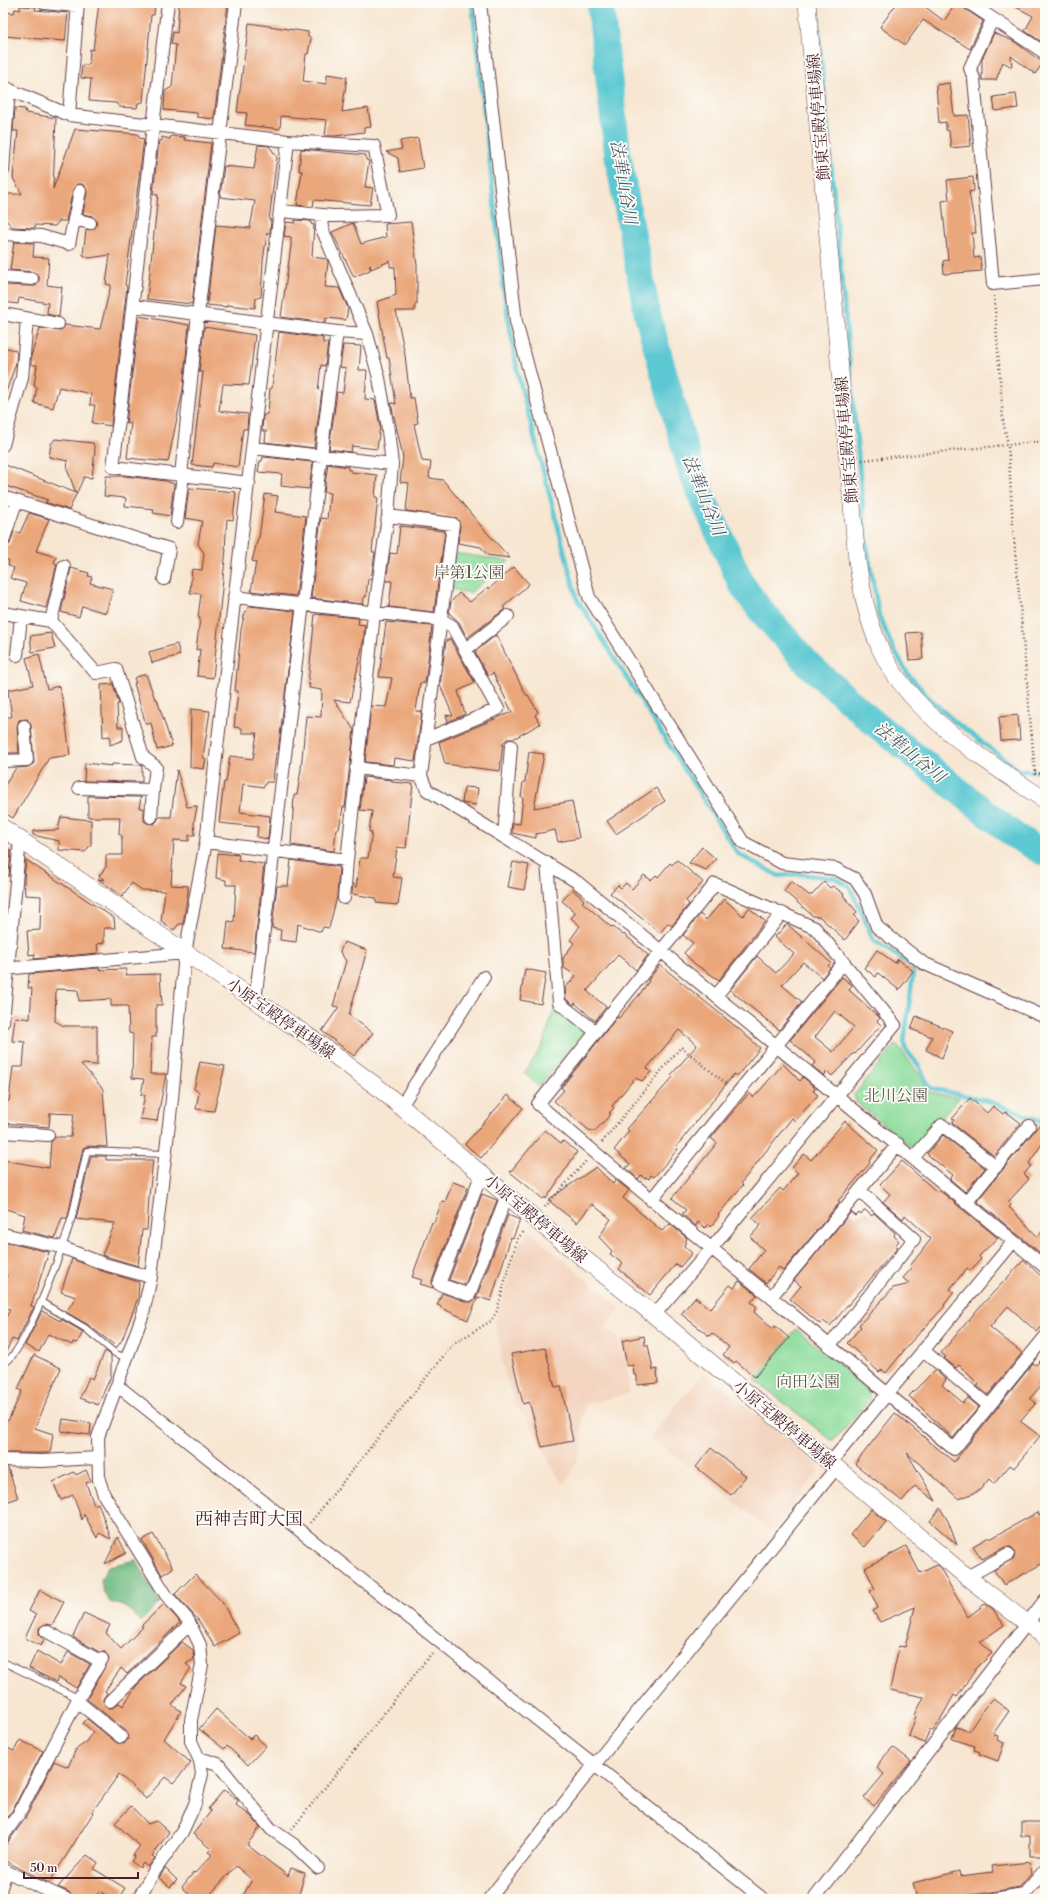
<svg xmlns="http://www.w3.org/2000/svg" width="1048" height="1902" font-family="'Libre Bodoni','Noto Serif JP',serif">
<rect width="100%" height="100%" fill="#fdfcf7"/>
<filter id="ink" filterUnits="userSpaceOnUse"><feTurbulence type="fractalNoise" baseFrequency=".025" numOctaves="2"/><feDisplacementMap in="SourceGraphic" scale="8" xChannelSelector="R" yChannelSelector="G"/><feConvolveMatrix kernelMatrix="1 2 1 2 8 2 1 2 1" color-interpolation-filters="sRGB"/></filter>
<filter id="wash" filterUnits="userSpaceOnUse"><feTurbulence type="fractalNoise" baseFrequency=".012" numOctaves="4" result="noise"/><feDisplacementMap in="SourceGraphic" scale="16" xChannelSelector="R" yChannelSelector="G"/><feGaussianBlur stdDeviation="0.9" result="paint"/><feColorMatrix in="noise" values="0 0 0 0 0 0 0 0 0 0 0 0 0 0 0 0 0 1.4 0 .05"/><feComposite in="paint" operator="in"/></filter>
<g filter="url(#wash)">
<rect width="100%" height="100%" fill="#f7e6d1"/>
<path fill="#f3d4bf" d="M530,1232L620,1307L606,1327L617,1336L628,1372L629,1393L586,1404L582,1419L581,1450L571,1475L562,1484L527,1419L516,1406L503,1367L495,1323L519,1242Z
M704,1372L816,1463L819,1470L775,1529L768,1528L650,1437Z"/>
<path fill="#8adb9a" stroke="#6a7d62" d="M454,553L509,561L470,593L451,589Z
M556,1006L584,1032L539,1087L524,1073C532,1062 540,1051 545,1038C548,1032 553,1009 556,1006Z
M896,1044L923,1079L928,1092L959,1098L917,1146L911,1147L856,1102L854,1095Z
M796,1329L868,1388L870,1400L834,1440H831L755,1380Z"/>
<path fill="#6fbb82" stroke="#5c6d56" d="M136,1560L160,1602L141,1622L126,1607L110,1602L103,1591L101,1580L108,1566Z"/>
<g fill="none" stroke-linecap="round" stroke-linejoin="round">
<path stroke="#5bc8d2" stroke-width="4.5" d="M472,3L504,292L518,375L577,599L738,854L779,876L800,874L835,878L849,886L863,915L873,940L914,967L904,1042L906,1050L919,1066L930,1088L985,1100L1045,1122
M816,3L866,540L879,616L893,648L908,674L930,699L954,721L1020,771H1045"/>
<path stroke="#5bc8d2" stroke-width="27" d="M600,3L618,157L647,313L692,474L742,585L759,608L808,664L873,722L1015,836L1045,853"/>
</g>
<g id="blocks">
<path fill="#eba77b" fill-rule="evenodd" d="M99,3H155L154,15H151L143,102L138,103L137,108L119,107L116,103L89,101L91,79L81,78L82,65H89L90,49L93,50Z
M179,3H228L214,119L197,117V113L164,110L165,91L172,87L176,45L171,44L173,32L177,33Z
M897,3H920L944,21L956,3H962L965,9L983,21L970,49L923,20L905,45L880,27Z
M1008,3H1045V37L1042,42L1025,31L1033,16Z
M20,6L36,7L35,10L68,13L65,41L3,36V12L14,13L15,9L20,10Z
M249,23L308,32V37L311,38L308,54H306L303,81L327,84V74L347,77L342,112L368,108L371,127L364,128V132L335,136H325L327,120L281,116L280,129L245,125L247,113L237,112Z
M994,33L1015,42L1043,63L1035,74L1011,56L1012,67L1003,62L996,80H982V59Z
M950,83L954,116L968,115L971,146L951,148L949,131L946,130V122L939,123L936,85Z
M1016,94L1018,108L995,111L993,97Z
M15,108L25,109L26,113L56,118L53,189L75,129L138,134L139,138L144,139L125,285L127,286L111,426L92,423L95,405H90L91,394L59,387L53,408L34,403L37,387L34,386L37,365H31V356L40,328L60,331L65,325L100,329L111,285L106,284L110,255L89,258L83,255L86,230L95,228L97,221L92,216L83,214L87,192L85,186L82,184H77L73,189L66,221H59L55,226L35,225V228L12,227L5,219L6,194H22L13,178L18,131H13Z
M171,136L185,137L184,140L211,143L192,304L147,299L158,195L153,194L159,141H162V137L170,139Z
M418,138L423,168L400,172L398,158L386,152L402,149L400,141Z
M258,145L269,146L277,157L269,220H271L270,233H267L263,261L261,297L256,298L255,308L227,305V307L207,305L216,225L250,228L255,201L220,197L224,166L254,169Z
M301,149L366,155V160L369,161L365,187L373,188L370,205L314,200L313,207L297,205L302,171H299Z
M973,177L974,191L969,192L976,233H972L974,258L980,257L982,271L944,274L943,261L948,260L942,201L949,200L947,180Z
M295,220L311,221V224L314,225L312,257L327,259L328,262L325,287L339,288L348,308L346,320L326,318L325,323L281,317L291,246V237L284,236L286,222L295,223Z
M411,222L417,265V304H415V311H396L405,355L410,398H414L418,423L414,424L422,461L431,462L429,478L443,480L481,526L510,558L487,555L481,547L458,543L460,525L457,518L406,511L409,483L400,482L403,457L391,403L396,404L389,358H387L377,302L396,295L395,267H390V261L371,269L370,265V270L354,277L332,232L353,223L361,244L386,237L385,224Z
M14,242L34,243L33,257L49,258L47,285L62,287L59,317L47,314L48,303L19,298L18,304L4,302L6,292L3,291V285L32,286H36L39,280V275L33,272L10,270Z
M139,316L189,325L183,389L168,462L127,458L131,423L126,424Z
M204,327L255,335L249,385L223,384L219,411L248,414L247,429H243L238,467L213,463L212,467L192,465L203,372H199Z
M279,332L323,338V343H328L325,366L321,365L318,390L322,391L314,448L265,442L266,431H262L263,416L268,413L270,388H272Z
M343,345L361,346L359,370H367L365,399L375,400L380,426L377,449L352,446L351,452L329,449L337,392L343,393L346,368L340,367Z
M3,347L15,350L17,354L16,363L6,392L3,391Z
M55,439L93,443L95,450L92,478L84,477L69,510L45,502L48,500L3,485V464L76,493L67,469L68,461L49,457L51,444Z
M263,457L313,462L309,489L281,486L282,474L258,472L260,461H262Z
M328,464L348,467V470H351V472L377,475L375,497L378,498L372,552H375L371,579H368L366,597H364L362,604L311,598L321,518L327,519L330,493L324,492Z
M106,476H125L166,481L174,484L170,516L153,513L154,509L125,506L126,498L104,496Z
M189,488L236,492L233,520L227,519L225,549H226L213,678L197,676L200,649L196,650L200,618L198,617L201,594L190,593L192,569L202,570L204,553L198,544L202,521L185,518Z
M265,494L278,496L275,512L306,516L296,596L251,591L256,562L252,561L258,538H259Z
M29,513L49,519L36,551L56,557L54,564H57L46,608L21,601L26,583L10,578L14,568L8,565L9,560L3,559V548L10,544L14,531L20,533Z
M400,526L445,531L434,612L389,607L392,581H386L390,553L397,554Z
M514,567L529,584L503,607L505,609L467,638L459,622L449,613L451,602L459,593L470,602L488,587L489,589Z
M71,568L89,573L88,576L92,577L90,583L113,589L106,613L82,606L79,617L61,612Z
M250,606L295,611L278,753H276L273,782H266L264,787L243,784L240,812L270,816L268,839L257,837L258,827L219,823L224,782H226L230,756L253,759L257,733H242V728L234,727L238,691H235L241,630L245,612Z
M315,614L359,618L358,624L365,625L363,643L350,702L334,700L354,730L345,807H343L339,829H336L334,851L291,845L294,795H297L301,769L306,716L321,717L322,690L309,688L310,684H308Z
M386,622L432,626L425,683H420L416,711L422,712L415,761L394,758L393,765L365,762L371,706L386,707L392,678L379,677Z
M921,632L923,659L909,660L906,633Z
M51,633L55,648L32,652L30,636Z
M496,635L526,695H528L538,712L535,715L540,724L513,739H507L503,743L500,771L445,764L439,742L512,712L493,673L488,676L475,652Z
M450,639L475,683L458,691L465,714L448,722L446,715L453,716L440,685L446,641Z
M177,644L180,655L152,663L149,652Z
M39,654L47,689L59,686L63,702L70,755L49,758L13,818L3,812V788L16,768L28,767L34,763L31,725L27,719L19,720L17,727L19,753H8L6,737H4L3,717H12L8,690L33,685L26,658Z
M146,674L155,699H157L172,746L157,750L151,723L146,725L134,683H136L134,678Z
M113,684L119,704H117L118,727H123V740L110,745V736L103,737L101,685Z
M191,709L210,711L203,757L206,759L204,769L190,767Z
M1018,715L1020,740L1001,741L999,717Z
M529,752L544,754L534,808L572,801L579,838L558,842L555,830L536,834V838L512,833L513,823L520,824L523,797H521L523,782H525Z
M85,763L112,766V764L141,765L142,766V782L84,781Z
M177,770L187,807L197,806L194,823L195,835H189V841L174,840L171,885L188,886V892L183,924H179L174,930L161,921L165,891L142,890L132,883L122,896L98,879L105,880L99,876L106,867V855H122V836L119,834L120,817H88V796L141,797L139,808H144V821L147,823L154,824L157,821L159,817H171Z
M364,777L392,780V782L413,784L406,848L397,847L393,877L402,878L398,905L376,903V898L352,894L353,883L356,888L360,858H368L372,832H369L372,811L360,810Z
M464,787L478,788L476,805L462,803Z
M656,788L665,801L616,834L607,821Z
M61,817L91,820V844L85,852L59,850V841L33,835V831L58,830Z
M3,846L11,851L9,876H3Z
M702,847L716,859L706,870L689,863Z
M218,853L239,855L238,860L264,864L254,952L225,949L228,921L234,922L236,885H226V880L216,878Z
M26,860L114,918L115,928H104V943L97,944L98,953L34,959L35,954L29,955L27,931L40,930L41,896L25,895L24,879Z
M291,860L339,867L337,897L329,928L323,927L321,932L298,924L296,942L280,940L281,930L272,928L277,886H288Z
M677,860L703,882L686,901L689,904L672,926L668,923L660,933L610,893L618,885L621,888L626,883L632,889L644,875L651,880L656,875L658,877L670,863L672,865Z
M513,862L529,865L524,890L508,887Z
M791,881L809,895H812L824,882L830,888L833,886L844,894L843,895L857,912L854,916L859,921L845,940L820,917L813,916L784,891Z
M572,889L584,900L582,902L611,927L612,926L623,935L624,934L648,955L636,970L618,955L587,991L606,1007L595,1021L575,1003L574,1005L566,999L565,988L576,976L563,967V958L574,943L570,940L580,926L571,918L576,913L562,901Z
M724,899L743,916L749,908L765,921L719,980L695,964L684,953L693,943L683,935L700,914L706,920Z
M787,924L831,963L828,966L830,968L822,978L803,962L782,985L802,1002L779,1030L730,990L757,956L776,973L794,954L775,937Z
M344,942L367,950L349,1015L373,1033L354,1056L322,1031L339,1007L333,1006L346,961L340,952Z
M877,950L895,963L898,959L913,971L899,990L878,973L876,977L864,968Z
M660,965L740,1030L760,1048L737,1076L734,1074L676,1147L678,1149L654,1177L651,1175L649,1179L646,1177L645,1179L641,1175L638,1179L626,1168L630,1164L614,1150L629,1131L627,1129L673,1077L671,1075L697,1045L679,1030L647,1068L651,1072L642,1081L635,1078L612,1106L614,1108L609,1113L611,1114L594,1132L592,1130L590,1131L554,1101L564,1090L561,1088L617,1017L619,1018L639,995L649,981L648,980Z
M99,968V970L126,969V975L160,974L162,1005H156V1037H152L150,1074H166L157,1121L140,1119L145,1095H141L144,1079L132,1078L133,1034L129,1033L128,1006H111V999L79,1001L78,990L56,989L55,1021L64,1026H97V1065L81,1064L103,1089L107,1147L87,1146L83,1148L68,1216L67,1218H62L55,1238L22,1230L25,1215L3,1208V1160L49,1168L51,1142L55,1137H71L74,1114L50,1113L49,1127L3,1123L5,1101H9L13,1067H23L25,1042L12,1041L15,1017L30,1019L32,988H28L29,974Z
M525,969L546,973L541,1004L520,1000Z
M842,977L852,985L849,990L880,1018L877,1021L881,1025L855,1054L854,1053L832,1076L827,1071L824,1076L812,1066L816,1062L790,1040ZM835,1011L854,1027L833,1052L815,1037Z
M916,1016L952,1031L942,1058L926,1050L932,1037L911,1029Z
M200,1062L225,1066L214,1111L196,1109L199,1092L194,1089Z
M783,1064L800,1081L803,1077L815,1088L813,1091L818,1095L795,1121L792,1118L745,1178L741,1183L743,1185L718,1215L719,1216L711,1227L708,1224L705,1228L698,1222L696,1226L682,1214L686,1210L672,1198L717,1143L711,1138L749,1093L754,1097Z
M508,1095L523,1108L481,1158L465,1144Z
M970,1098L987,1113L993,1106L1003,1114L1005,1112L1009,1114L1021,1123L994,1156L952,1123L954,1120L952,1119Z
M1045,1118L1044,1141L1029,1163L1031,1166L1024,1174L1029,1179L1008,1202L1011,1205L1009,1207L1038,1237L1045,1228V1257L977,1201Z
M845,1121L878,1150L869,1161L870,1163L838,1201L840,1202L783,1271L779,1267L766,1283L749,1269L764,1250L750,1237L761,1225L752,1218L780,1188L783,1191L798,1173L792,1168L804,1154L811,1160Z
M545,1130L561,1143L563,1141L577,1152L546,1199L545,1197L543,1199L510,1172Z
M943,1135L985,1168L965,1192L950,1179L953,1175L927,1154Z
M91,1156H106V1160H153L149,1196L147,1230H142L138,1266L102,1255L115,1223L76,1219Z
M902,1161L937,1192L939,1190L998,1238L979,1256L981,1259L970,1271L967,1268L950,1289L954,1292L944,1305L945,1306L910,1343L886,1373L882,1370L879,1372L847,1343L861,1327L859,1325L893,1288L910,1284L903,1278L912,1268L910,1266L931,1239L905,1215L903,1219L883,1202L890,1194L880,1185Z
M596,1167L613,1184L616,1180L629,1190L623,1198L662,1231L670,1224L687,1238L684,1246L692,1253L680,1267L676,1264L650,1295L619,1269L623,1264L610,1254L612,1251L599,1237L611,1219L592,1204L577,1223L548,1200Z
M453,1182L468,1187L432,1281L433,1288L420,1284L422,1280L412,1277L432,1222L434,1223L442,1201L445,1202Z
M482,1194L497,1200L465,1285L449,1280Z
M865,1210L872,1216L874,1213L895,1233L894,1236L899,1241L895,1245L898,1247L830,1326L823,1321L820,1324L790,1299L801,1286L794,1280L851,1212L856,1216L859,1213L861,1215Z
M508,1215L520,1220L513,1238L511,1237L491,1301L478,1297L468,1320L441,1308V1306L437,1305L442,1293L467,1302H471L476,1298Z
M3,1242L49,1252L31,1306L34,1307L18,1338L17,1341L12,1339L3,1358V1324L10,1309L3,1307V1285L7,1275L3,1274Z
M72,1259L102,1271L139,1282L138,1298L122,1340L117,1347L87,1324L66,1312L76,1297L61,1292Z
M1024,1260L1045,1280V1323L1037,1332L1008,1306L990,1327L1022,1353L988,1395L977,1386L979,1385L959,1365L956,1368L944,1358L946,1357L941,1353L977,1310Z
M739,1281L757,1295L751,1302L757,1307L754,1312L773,1329L775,1326L789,1338L755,1377L736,1361L734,1363L723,1355L729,1347L712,1333L709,1336L681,1314L695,1297L710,1309L730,1285L734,1288Z
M42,1311L60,1321L61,1319L83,1332L77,1343L73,1342L72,1345L48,1334L39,1352L25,1345Z
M644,1336L645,1345H648L653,1370L657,1369L658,1383L637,1385V1375H634L633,1365L627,1366L622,1341Z
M545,1348L555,1387L561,1386L573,1441L542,1447L529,1402L523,1404L511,1354Z
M105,1351L111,1355V1376L98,1405L80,1398L89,1377L93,1379Z
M34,1355L61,1368L35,1428L53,1434L50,1453H3V1420L8,1421L22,1391L18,1389Z
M1045,1356V1372L1041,1376L1043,1378L1039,1382L1042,1385L1030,1398L1036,1403L1020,1421L1040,1436L1014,1468L1010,1465L994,1484L989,1479L979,1491L959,1499L907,1453L936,1501L915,1486L902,1501L855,1464L895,1413L954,1462L1033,1363L1036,1365Z
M935,1370L946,1380L942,1385L963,1403L968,1398L979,1407L953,1438L909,1396Z
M63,1419L91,1423L90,1435L61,1431Z
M711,1448L746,1476L731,1495L696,1467Z
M3,1468H8L18,1498L3,1503Z
M86,1470L91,1481L86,1483L94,1505L98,1503L111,1539L99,1533L97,1538L84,1514L82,1520L73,1495L61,1500L53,1482L74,1472L76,1475Z
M940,1508L948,1521L957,1545L930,1521Z
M871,1509L886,1522L865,1547L850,1535Z
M1045,1511V1562L1004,1585L994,1570L1014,1558V1550L1011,1547H1005L982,1559L973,1546L989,1537L990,1539L1038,1512L1039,1515Z
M153,1534L173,1568L162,1575L142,1540Z
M118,1537L126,1553L105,1564Z
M906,1546L920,1573L937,1565L939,1566L968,1617L985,1604L992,1608L1004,1625L980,1642L992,1653L976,1669L957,1697L954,1695L938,1724L933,1731L930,1729L924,1743L909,1736L916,1716L915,1715L924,1697L890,1690L899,1646L905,1647L915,1607L880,1622L873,1611L878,1608L870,1591L875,1589L865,1568Z
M195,1574L222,1602L239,1633L215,1647L199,1621L175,1594Z
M40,1590L64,1602L52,1625L45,1624L39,1628V1634L44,1639L41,1646L25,1638L36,1615L29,1611Z
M164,1604L180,1622L127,1674L121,1668L105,1691L107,1693L103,1699V1702L108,1708H112L119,1703L123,1706L137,1685L182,1642L193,1650L194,1659L186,1664L191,1668L181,1683L186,1686L172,1705L181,1711L164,1739L191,1763L173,1783L165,1777L146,1799L119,1774L92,1812L93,1813L49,1883L3,1860V1849L25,1819L54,1761L68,1767L76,1749L84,1744L93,1732L83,1723L87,1719L117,1743L124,1744L128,1739L126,1731L87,1699L109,1659L105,1652H99L73,1637L84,1613L110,1625L106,1633L121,1649L143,1627L141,1626Z
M37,1651L61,1665L68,1652L90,1664L76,1688L58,1677L56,1682L29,1668Z
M993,1699L1009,1711L993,1734L998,1736L997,1740L1004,1743L998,1761L979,1754L980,1752L974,1750L975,1746L952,1739L956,1727L969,1731L985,1707Z
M216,1709L250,1739L254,1735L266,1746L248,1765L227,1746L224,1749L199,1729Z
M20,1740L43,1751L12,1811L3,1823V1746L14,1751Z
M893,1747L911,1761L874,1806L864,1798L884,1774L877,1768L881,1760Z
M224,1790L238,1800L236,1805L252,1817L260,1827L247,1845L288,1876L291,1868L305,1873L298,1898L290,1896L289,1899H241L252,1880L236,1866L206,1899H194L182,1887L194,1872L195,1873L212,1855L208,1852L211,1849L193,1834L211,1811L208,1809Z
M131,1806L148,1824L156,1821L169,1832L152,1856L155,1858L148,1867L143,1863L140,1868L131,1861L135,1856L133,1855L140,1846L115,1823Z
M1021,1822H1045V1856H1030V1836H1021Z
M87,1855L98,1863L94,1869L125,1888L118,1899H113L99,1891L95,1899H73L69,1892L58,1887Z
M1030,1862L1031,1874L1020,1887L987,1893L952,1897L953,1899H917L913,1883L959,1871L960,1876L993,1872L992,1866Z
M165,1868L177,1880L170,1887L159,1878Z"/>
</g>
</g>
<g filter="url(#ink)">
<use href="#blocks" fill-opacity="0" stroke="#643d44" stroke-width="1"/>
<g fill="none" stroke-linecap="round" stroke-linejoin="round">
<defs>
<path id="service" d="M41,1302L85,1328L116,1354L128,1358
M3,1364C26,1354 64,1243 72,1217C77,1195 82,1173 87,1151L166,1154
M3,1662L78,1698
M3,1891L9,1872"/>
<path id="minor" d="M44,3L77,6
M168,3C148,158 133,313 113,467L249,483
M480,3L516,322L589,597L743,842L782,863L836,869L855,879L865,894L877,927L923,963L1045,1017
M969,3L1045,53
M992,20L970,68L974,79L993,284L1045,279
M3,87L69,115L288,141L374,146L388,215L333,216L281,211
M69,115L78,3
M3,171L9,89
M321,215L322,229L367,334
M74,219L90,223
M3,234L41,236L69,244L80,191
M3,277L32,279
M134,306L337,332L367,334L379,378L387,423L392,464L388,516L374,614L347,860L206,842
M3,314L58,324
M3,430H7L22,378L27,319
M3,445L7,430
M253,448L392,464
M181,475L198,314L236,3
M3,497L169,549L164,579
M388,516L453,524L421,776
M177,522L183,475
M3,541L16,502
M234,597L442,620L452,626L498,709L426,739
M3,613L51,621L96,673L116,669L143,757L156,767L153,790L79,788
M51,621L64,566
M465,650L508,616
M17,655L21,617
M3,761L27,760L24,726
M356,768L421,776L427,790L577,882L1045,1267
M151,817L153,790
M504,837L511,746
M547,863L559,1003L595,1031
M344,898L347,860
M3,969L185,953
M716,996L782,913
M255,1000C284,777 307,554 337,332
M3,1022L20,839
M401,1106L484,977
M3,1132L48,1135
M913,1158L942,1125L996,1167
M482,1173L439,1284L469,1295L507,1195
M651,1200L844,962
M966,1203L1029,1126
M3,1234L61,1247L104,1264L151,1277
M771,1297L898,1144
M654,1315L711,1249L895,1025L815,928L715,884L538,1104C614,1170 693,1233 771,1297C832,1347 893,1399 954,1449L1045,1337
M829,1346L914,1239L860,1191
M923,1350L989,1406
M118,1386L763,1899
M3,1460L42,1461L97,1458
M831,1462L1013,1242
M967,1577L1008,1554
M46,1631L100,1661
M77,1701L121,1737
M110,1701L190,1624
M199,1758L218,1764L271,1829L294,1845L318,1868
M3,1836L18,1815L77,1701L102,1659
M3,1870L66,1899
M138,1899L153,1873L182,1832L195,1804L202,1774L200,1761L191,1741V1720L202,1665L200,1645L188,1620L166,1595L104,1495L99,1480L98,1437L143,1314L151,1277L172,1099L185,953L206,842L288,141
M489,1899L595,1764L837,1467
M814,1899L1045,1600
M994,1899L1024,1894
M1020,1899L1045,1870"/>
<path id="secondary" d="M807,3L857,560C862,592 867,618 880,648C907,711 989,764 1045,800
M3,828L318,1043L380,1089L535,1219L654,1315L967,1577L1045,1637"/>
</defs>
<use href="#service" stroke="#643d44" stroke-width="8"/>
<use href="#minor" stroke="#643d44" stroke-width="14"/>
<use href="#secondary" stroke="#643d44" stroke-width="18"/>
<path stroke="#643d44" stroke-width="2.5" stroke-dasharray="1 3" stroke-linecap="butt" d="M994,296L1003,420L1008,445L1013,527L1035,773L1034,775
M862,460L1045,441
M1035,773L1045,775
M602,1142L681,1047L728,1085
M545,1207L586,1161
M310,1523L453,1344L491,1321L497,1311L510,1262L518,1238L525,1230
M292,1829L432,1653"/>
<use href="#service" stroke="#fff" stroke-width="6"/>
<use href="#minor" stroke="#fff" stroke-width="12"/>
<use href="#secondary" stroke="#fff" stroke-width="17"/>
</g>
</g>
<g text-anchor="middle" stroke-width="3.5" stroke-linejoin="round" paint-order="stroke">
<g font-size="16" fill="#4a1f2b" stroke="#fdfcf7">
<text transform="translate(818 117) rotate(-95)" y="6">飾東宝殿停車場線</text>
<text transform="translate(846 440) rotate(-95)" y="6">飾東宝殿停車場線</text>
<text transform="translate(281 1018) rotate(35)" y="6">小原宝殿停車場線</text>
<text transform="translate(536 1218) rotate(40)" y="6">小原宝殿停車場線</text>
<text transform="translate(785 1424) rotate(40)" y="6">小原宝殿停車場線</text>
</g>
<g font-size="16" fill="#5d574c" stroke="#fdfcf7">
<text x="469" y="578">岸第1公園</text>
<text x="896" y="1101">北川公園</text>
<text x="808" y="1387">向田公園</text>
</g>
<g font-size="17" font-style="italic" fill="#505a65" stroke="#fdfcf7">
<text transform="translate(624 182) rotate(80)" y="6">法華山谷川</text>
<text transform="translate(704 495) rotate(68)" y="6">法華山谷川</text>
<text transform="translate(910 752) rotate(39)" y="6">法華山谷川</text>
</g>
<g font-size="18" fill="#4a1f2b" stroke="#fdfcf7">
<text x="249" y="1525">西神吉町大国</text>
</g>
</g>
<rect width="1048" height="1902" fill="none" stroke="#fdfcf7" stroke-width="16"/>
<path d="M24 1872v6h114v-6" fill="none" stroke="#4a1f2b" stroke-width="2"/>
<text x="30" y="1872" font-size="12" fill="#4a1f2b" stroke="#fdfcf7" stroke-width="3" paint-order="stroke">50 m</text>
</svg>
